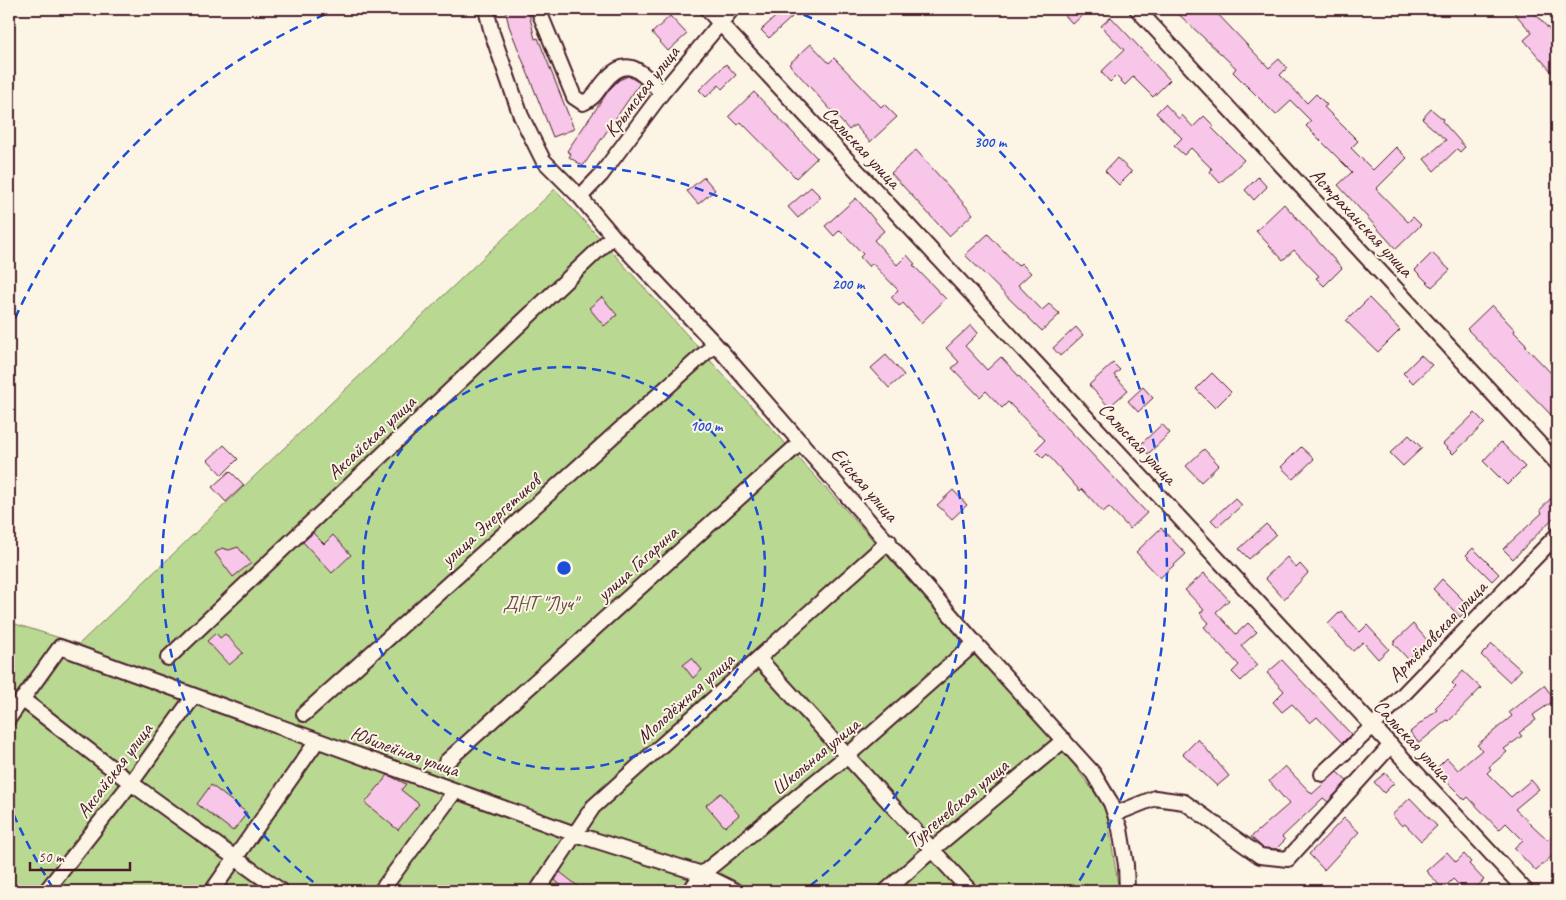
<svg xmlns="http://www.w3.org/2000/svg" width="1566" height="900" font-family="Caveat,sans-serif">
<rect width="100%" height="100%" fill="#fcf5e5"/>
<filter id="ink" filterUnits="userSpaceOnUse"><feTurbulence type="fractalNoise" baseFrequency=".02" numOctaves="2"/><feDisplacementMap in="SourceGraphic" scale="10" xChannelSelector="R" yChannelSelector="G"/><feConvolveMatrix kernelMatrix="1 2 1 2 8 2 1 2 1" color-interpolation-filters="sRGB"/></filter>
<g filter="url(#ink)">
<path fill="#b9d992" stroke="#827c5e" d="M555,189L1062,749L1106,808L1119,891H9V622L79,644Z"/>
<path fill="#f7c6e8" stroke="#4a1f2b" d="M505,9H528L535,39L538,38L574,129L553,137L509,26Z
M784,9L792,17L769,38L761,30Z
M1059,9H1089L1073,24Z
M1173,9H1213L1269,68L1279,59L1287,68L1280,75L1307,103L1316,94L1327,105L1324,107L1358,141L1351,148L1373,170L1396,147L1407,158L1376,189L1408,222L1413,217L1421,225L1396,249L1338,185L1352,172L1306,126L1311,121L1291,101L1276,115L1233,72L1236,68Z
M1511,9H1531L1557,38V78L1524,40L1532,33Z
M670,16L687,34L668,51L652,33Z
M1111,17L1170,80L1153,97L1133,77L1125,85L1116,76L1110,82L1101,72L1124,50L1101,26Z
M811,44L829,63L834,58L881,107L884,104L897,117L870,142L855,125L849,130L789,64Z
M726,64L736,75L722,89L719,85L706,97L699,90Z
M628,76L640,83L583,166L569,157L571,154L567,151L609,90L619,80Z
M754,92L817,158L796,178L741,122L738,125L729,116Z
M1165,104L1179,119L1182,115L1193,127L1204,116L1214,126L1212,128L1244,160L1220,183L1210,172L1212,169L1191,148L1184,155L1174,146L1182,138L1156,113Z
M1431,109L1443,119L1442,121L1465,147L1460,152L1457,149L1434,171L1424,159L1446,140L1422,119Z
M916,150L973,214L949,236L891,173Z
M1117,158L1132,172L1119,185L1105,171Z
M704,177L715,190L698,204L687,191Z
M1258,177L1267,187L1254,200L1245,190Z
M811,187L821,197L798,218L788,207Z
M856,198L884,231L874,240L897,265L907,255L915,264L913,265L946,299L921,323L903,303L899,306L891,297L898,290L872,263L869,267L860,257L863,254L840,230L834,236L825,226Z
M1284,204L1342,268L1324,286L1316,278L1319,276L1294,250L1283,260L1256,231Z
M988,234L1018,266L1021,263L1031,273L1018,285L1042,310L1049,304L1060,314L1042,331L965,255Z
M1432,253L1450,270L1432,287L1415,270Z
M602,297L617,315L604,326L589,308Z
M1369,298L1400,330L1378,352L1346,321Z
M1492,305L1515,330L1514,332L1526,344L1525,346L1551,373L1557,368V421L1467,329Z
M971,325L978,333L965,346L987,370L1001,357L1147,513L1130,529L1109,507L1103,512L1082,489L1080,491L1047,454L1043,458L1035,450L1045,440L1008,402L1002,408L986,391L980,397L952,368L959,362L946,348Z
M1076,327L1083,335L1060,356L1053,348Z
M886,355L904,375L889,388L871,368Z
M1421,355L1432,365L1413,383L1403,373Z
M1113,363L1120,370L1114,375L1128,390L1109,407L1089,385Z
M1212,373L1231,392L1215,408L1196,389Z
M1143,387L1153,398L1138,412L1128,401Z
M1475,413L1485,423L1453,454L1443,444Z
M1162,424L1170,433L1148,454L1140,445Z
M1409,435L1422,448L1403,466L1390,453Z
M1501,442L1525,467L1507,485L1483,461Z
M224,445L238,459L222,475L208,460Z
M1301,447L1314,459L1293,479L1281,467Z
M1204,449L1219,465L1201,482L1186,466Z
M230,471L244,485L226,502L212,487Z
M953,490L967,505L952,519L937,505Z
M1552,497L1557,503V514L1513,559L1503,549L1542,513L1540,510Z
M1235,498L1242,505L1218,527L1211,520Z
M1266,524L1276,534L1249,559L1239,549Z
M1161,528L1186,554L1160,578L1136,552Z
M313,533L324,544L333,535L351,555L332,573L303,542Z
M238,547L251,563L233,577L215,553L222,548L229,550Z
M1473,548L1499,574L1492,581L1466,555Z
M1287,557L1296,568L1300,564L1308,573L1284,599L1265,578Z
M1204,573L1229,600L1216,612L1236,634L1248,623L1257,632L1241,646L1258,665L1241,681L1232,672L1239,665L1204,627L1209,623L1200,613L1204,610L1185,590Z
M1442,579L1470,607L1460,617L1433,589Z
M1341,611L1360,632L1367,625L1389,649L1378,659L1363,642L1353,651L1328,624Z
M1413,624L1428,641L1408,659L1393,643Z
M216,633L220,638L225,634L243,653L229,665L207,641Z
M1492,644L1521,670L1510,682L1481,655Z
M692,658L702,670L693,678L683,665Z
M1282,660L1351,734L1342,743L1317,717L1310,723L1292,704L1282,712L1273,702L1284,691L1267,673Z
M1463,671L1481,688L1449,721L1447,720L1419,743L1410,732L1437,710L1435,708L1456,687L1452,683Z
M1544,685L1555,700L1533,715L1536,720L1519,733L1522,736L1504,749L1507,752L1489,767L1491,769L1487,773L1511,797L1531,780L1539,789L1515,809L1548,840L1557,832V851L1536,871L1514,848L1523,840L1506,823L1499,830L1468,797L1465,800L1435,770L1447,758L1458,770L1482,750L1477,745L1512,716L1509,712Z
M1198,739L1229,776L1217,786L1183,754Z
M1285,766L1312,794L1337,772L1347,781L1328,802L1323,798L1300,820L1282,837L1285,840L1276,849L1263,848L1251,837L1289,804L1269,781Z
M1385,773L1394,783L1384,793L1374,782Z
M388,775L406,784L401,790L419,804L398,830L365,803Z
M211,785L247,813L233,831L197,804Z
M721,793L739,815L725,827L706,805Z
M1410,798L1437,826L1421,841L1405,824L1402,826L1392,815Z
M1344,818L1359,832L1324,870L1309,854Z
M1447,852L1456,862L1464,854L1471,862L1469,864L1484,880L1472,891H1465L1453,879L1443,889L1426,871Z
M560,872L584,891H567L555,880Z"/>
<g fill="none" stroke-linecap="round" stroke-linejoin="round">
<defs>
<path id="street" d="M486,9L492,33L521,116L543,160L580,197L613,236L715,344L975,643L1093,773L1111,803L1120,829L1126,865L1127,891
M538,9L574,97L583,103C595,98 597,90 605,81C629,52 643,75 662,93
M707,9L1526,891
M1137,9L1557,463
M580,197L601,175L662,93L732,9
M168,658L613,236
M759,659L970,891
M22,699L131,783L281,891
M304,714L715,344
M9,718L60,647L575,834L702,874L736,891
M446,762L801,442
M1322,774L1373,726L1557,535
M1115,814L1155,798L1184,802L1260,856L1288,859L1391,745
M46,891L131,783L194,696
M212,891L317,741
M381,891L455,791
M537,891L593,807L889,541
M690,891L702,874L847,756L975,643
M886,891L933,849L1064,740"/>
</defs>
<use href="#street" stroke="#4a1f2b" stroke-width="18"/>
<use href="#street" stroke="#fcf5e5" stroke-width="14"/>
</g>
</g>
<g fill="none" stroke="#1d4ed8" stroke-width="2.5" stroke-dasharray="9 6">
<circle cx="564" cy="568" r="201"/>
<path d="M325 891A402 402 0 1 1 803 891"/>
<path d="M53 888A603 603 0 0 1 9 804M9 332A603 603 0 0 1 338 9M790 9A603 603 0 0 1 1075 888"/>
</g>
<g text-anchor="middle" stroke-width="4" stroke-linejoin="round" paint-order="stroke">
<g font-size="20" fill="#4a1f2b" stroke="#fcf5e5">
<text transform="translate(641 91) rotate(-52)" y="7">Крымская улица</text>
<text transform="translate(862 147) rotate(47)" y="7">Сальская улица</text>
<text transform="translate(1362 222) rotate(47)" y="7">Астраханская улица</text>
<text transform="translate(371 437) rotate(-43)" y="7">Аксайская улица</text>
<text transform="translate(1138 443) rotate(47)" y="7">Сальская улица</text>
<text transform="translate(865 484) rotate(49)" y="7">Ейская улица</text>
<text transform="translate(490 520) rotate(-42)" y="7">улица Энергетиков</text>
<text transform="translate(637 563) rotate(-42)" y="7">улица Гагарина</text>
<text transform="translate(1437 631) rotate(-46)" y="7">Артёмовская улица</text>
<text transform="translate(685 698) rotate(-42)" y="7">Молодёжная улица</text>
<text transform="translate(1413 740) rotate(47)" y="7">Сальская улица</text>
<text transform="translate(405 751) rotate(20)" y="7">Юбилейная улица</text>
<text transform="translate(815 756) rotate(-40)" y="7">Школьная улица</text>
<text transform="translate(114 770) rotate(-53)" y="7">Аксайская улица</text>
<text transform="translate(957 803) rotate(-40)" y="7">Тургеневская улица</text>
</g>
<g font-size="20" fill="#664e45" stroke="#fcf5e5">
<text x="540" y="610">ДНТ "Луч"</text>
</g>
</g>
<circle cx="564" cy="568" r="8" fill="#1d4ed8" stroke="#fcf5e5" stroke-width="2.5"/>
<g font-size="15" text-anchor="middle" font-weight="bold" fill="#1d4ed8" stroke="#fcf5e5" stroke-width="4" stroke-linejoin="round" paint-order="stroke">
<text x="990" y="147">300 m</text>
<text x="848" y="289">200 m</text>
<text x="706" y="431">100 m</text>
</g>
<rect width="1566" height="900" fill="none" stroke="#fcf5e5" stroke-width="30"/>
<rect x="15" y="15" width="1536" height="870" fill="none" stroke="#4a1f2b" stroke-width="2" filter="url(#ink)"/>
<path d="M30 862v8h100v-8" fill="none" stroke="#4a1f2b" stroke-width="2.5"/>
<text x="38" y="862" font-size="15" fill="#4a1f2b" stroke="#fcf5e5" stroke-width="4" paint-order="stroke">50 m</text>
</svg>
